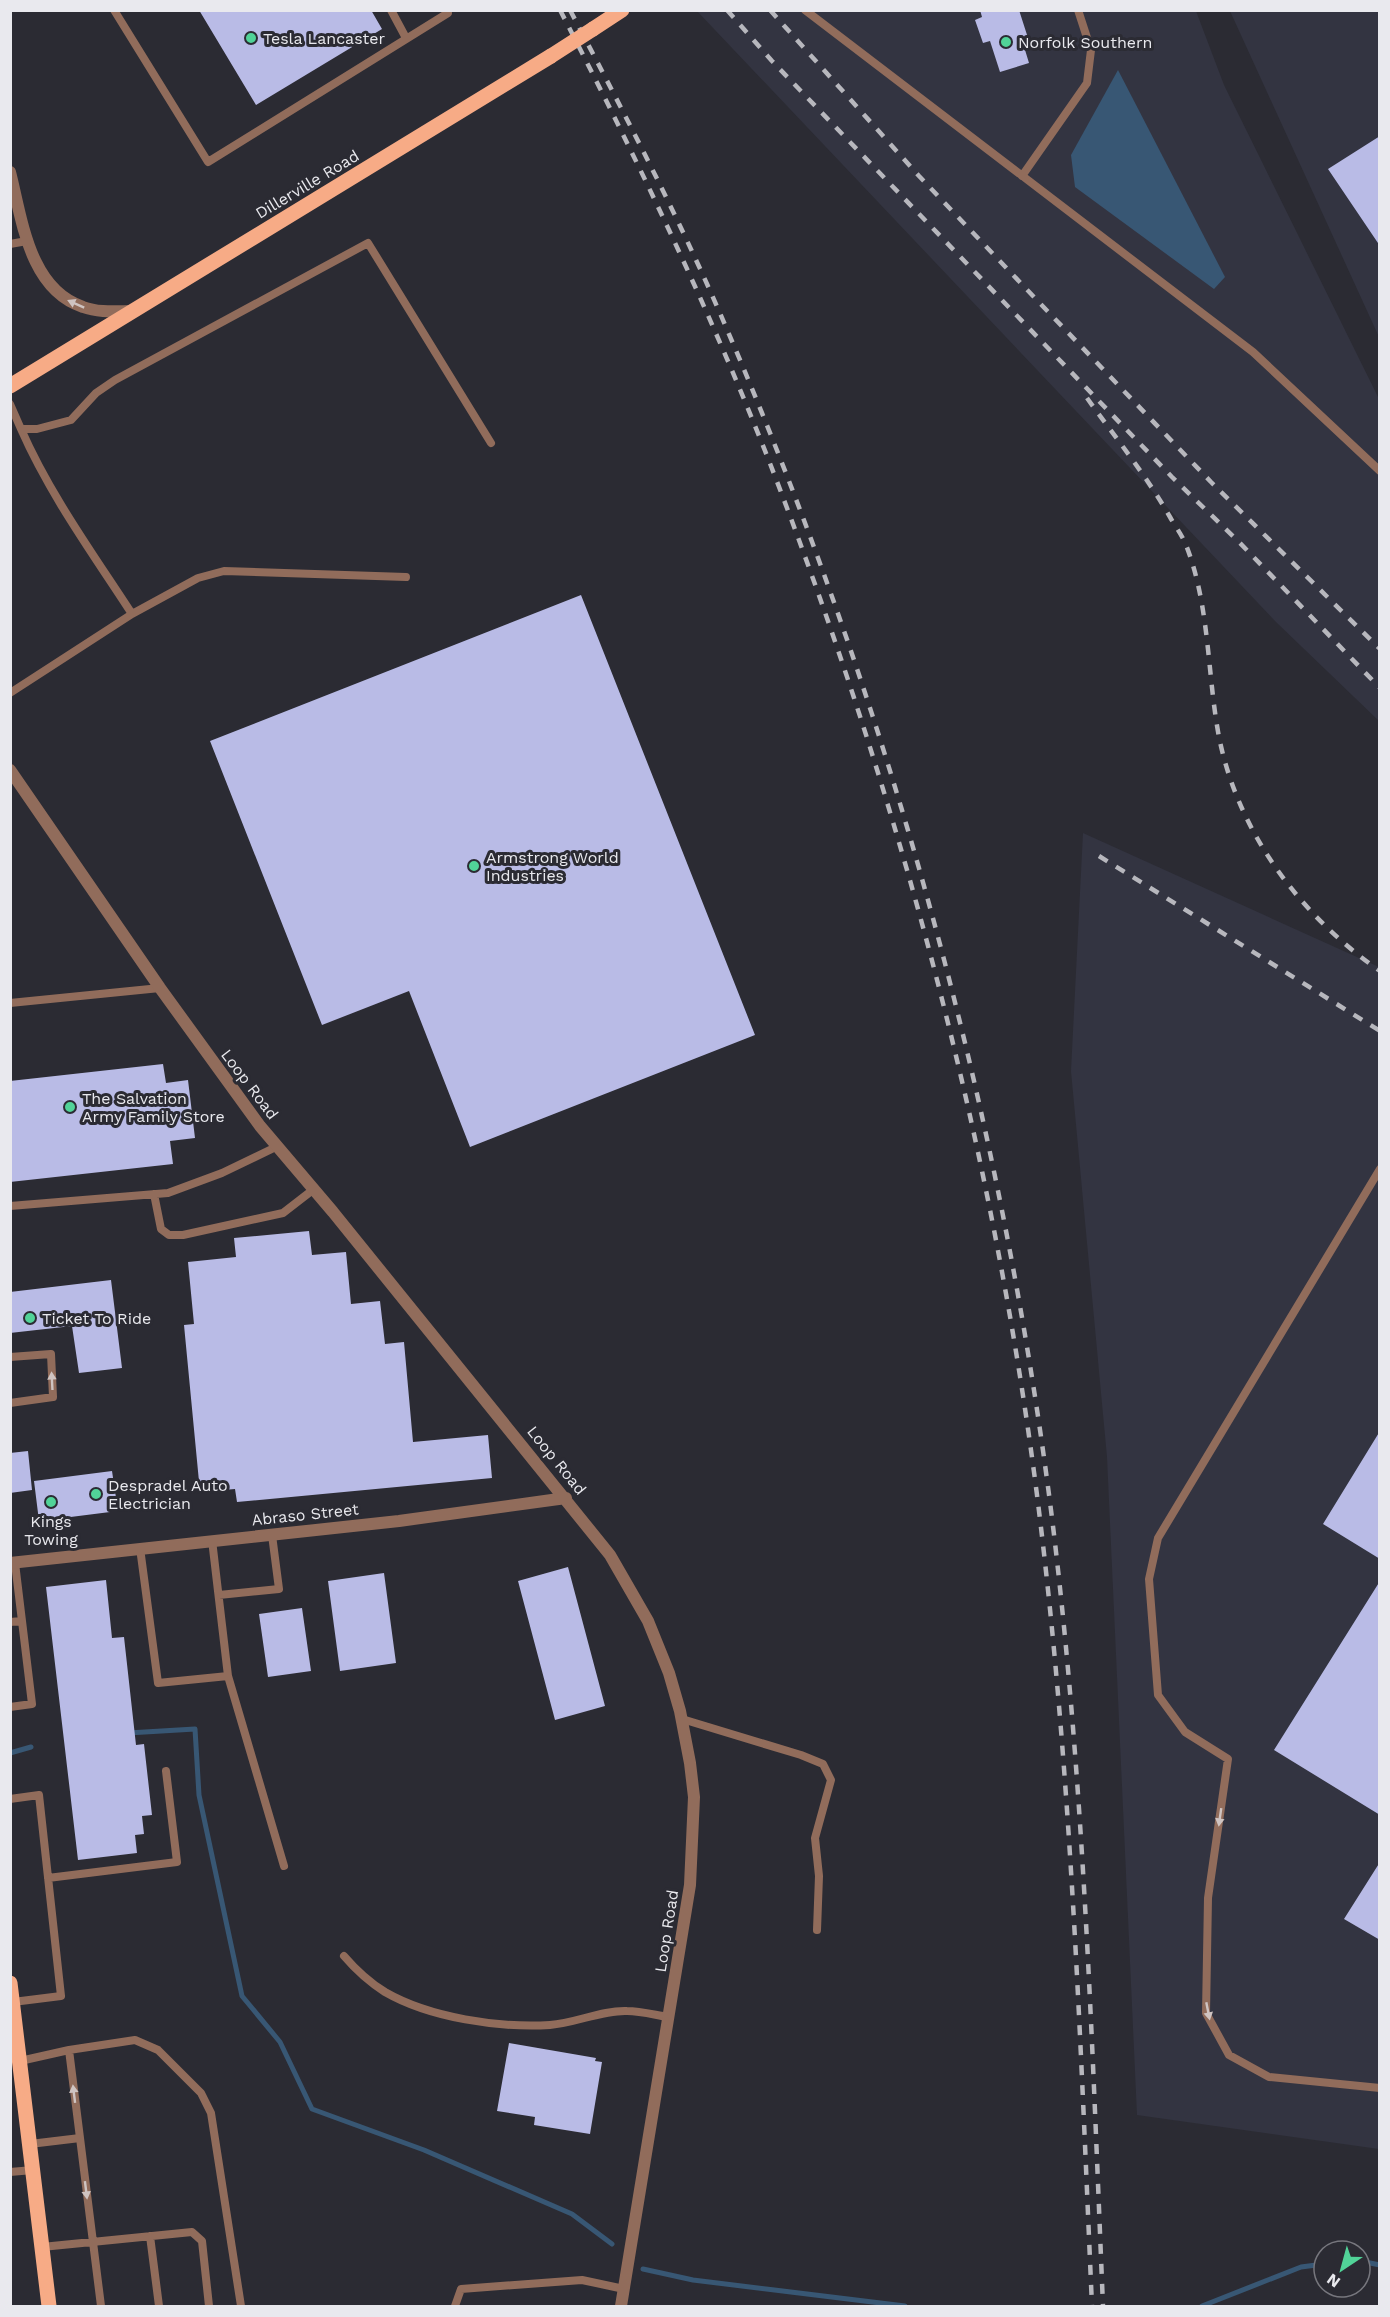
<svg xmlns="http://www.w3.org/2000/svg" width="1390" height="2317" font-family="'Work Sans',sans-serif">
<rect width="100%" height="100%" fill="#2b2b33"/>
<path fill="#333441" d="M697,11H1196L1224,85L1379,399V721L1276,622Z
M1230,11H1379V337Z
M1083,833L1379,967V2149L1137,2115L1107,1457L1071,1071Z"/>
<path fill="#385774" d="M1118,70L1225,277L1214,289L1075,187L1071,155Z"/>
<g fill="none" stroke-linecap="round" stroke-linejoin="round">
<path stroke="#385774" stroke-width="5" d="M128,1733L195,1729L199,1795L242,1996L280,2042L312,2109L424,2150L572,2214L612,2244
M10,1753L31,1747
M1360,2261L1380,2265
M643,2269L693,2280L905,2306
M1202,2306L1301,2267L1324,2264"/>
</g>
<path fill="#b9bbe6" d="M199,10H371L382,29L256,105Z
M980,10H1019L1028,38L1022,40L1029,63L1000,72L990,41L983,43L975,20L982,17Z
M1380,136V246L1328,169Z
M581,595L755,1035L470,1147L409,991L322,1025L210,741Z
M163,1064L166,1083L188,1080L195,1138L170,1141L173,1164L10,1182V1081Z
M309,1231L312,1255L346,1252L351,1304L380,1301L385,1344L404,1342L413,1442L488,1435L492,1478L237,1502L235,1489L200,1492L184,1325L194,1324L188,1262L236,1257L234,1238Z
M111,1280L122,1368L79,1373L72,1326L10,1333V1292Z
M1380,1431V1559L1323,1524Z
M28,1451L32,1490L10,1493V1453Z
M112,1471L118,1511L39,1521L34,1481Z
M568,1567L605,1706L555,1720L518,1581Z
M384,1573L396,1663L340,1671L328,1581Z
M106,1580L112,1638L124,1637L136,1745L144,1744L152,1815L142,1816L144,1834L135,1835L137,1853L78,1860L46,1587Z
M1380,1581V1815L1274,1750Z
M302,1608L311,1671L268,1677L259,1614Z
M1380,1862V1940L1344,1919Z
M509,2043L596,2058L595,2061L602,2062L590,2134L534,2125L535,2117L497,2111Z"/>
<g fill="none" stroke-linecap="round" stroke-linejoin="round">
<path stroke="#916c5b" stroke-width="8" d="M114,10L208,162L448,13L447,10
M391,10L406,38
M805,10L1253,352L1380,471
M1022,176L1087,83L1091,50L1078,10
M10,244L27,241
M10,404L21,429H37L71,420L96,393L115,380L368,243L491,443
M132,614L198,578L224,571L406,577
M10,693L132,614C93,554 50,495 21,429
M10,1003L160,988
M1380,1169L1158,1538L1149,1579L1158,1695L1185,1732L1228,1759L1208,1898L1206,2013L1229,2055L1269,2077L1380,2088
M154,1194L161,1229L169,1235H183L283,1213L314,1189
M10,1206L168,1193L222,1173L278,1146
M10,1357L51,1354L53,1397L10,1403
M212,1540L228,1676L284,1866
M140,1548L158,1683L228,1676
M219,1595L279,1589L272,1535
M10,1622L22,1621
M10,1707L32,1704L15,1563
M682,1719L801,1755L823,1764L831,1780L815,1838L819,1876L817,1930
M10,1799L39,1795L61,1996L13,2002
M48,1878L177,1862L166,1771
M344,1956C356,1970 369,1982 385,1992C430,2018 499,2028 550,2025C576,2023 602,2010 627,2011C641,2011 655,2015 668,2017
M69,2050L101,2306
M20,2061L69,2050L135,2040L158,2050L201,2093L211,2113L241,2306
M30,2144L80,2138
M10,2172L33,2170
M150,2236L159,2306
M42,2247L192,2232L202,2241L209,2306
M455,2306L461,2289L582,2280L624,2289"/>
<path stroke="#916c5b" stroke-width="12" d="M10,172C22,219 29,289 83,307C99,313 117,311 133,311
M10,770L160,988L260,1126L333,1212L610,1555L648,1621L669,1673L680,1711L690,1763L694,1797L690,1885L621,2306
M10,1563L399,1521L566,1498"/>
<path stroke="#f7ab86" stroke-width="15" d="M593,29L622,10
M10,386L551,56
M10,1983L49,2306"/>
<path stroke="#b7b7bd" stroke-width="4.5" stroke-dasharray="10 10" stroke-linecap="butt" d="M560,10C637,159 710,310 771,466C899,797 992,1143 1037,1495C1071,1764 1080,2035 1092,2306
M570,10C622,109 674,208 719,311C886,694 1000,1103 1052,1518C1084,1780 1092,2043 1103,2306
M727,10L772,61L1172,477L1239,542L1380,688
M770,10L919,176L1033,296L1211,482L1380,649
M1087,398C1115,437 1146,475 1170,517C1175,526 1182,535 1186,545C1210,606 1207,674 1219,737C1238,833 1301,916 1380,971
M1099,856L1380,1031"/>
<path stroke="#f7ab86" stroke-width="15" d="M551,56L593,29"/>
</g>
<defs><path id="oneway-solid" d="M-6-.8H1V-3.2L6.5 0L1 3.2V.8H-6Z" transform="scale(1.5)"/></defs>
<g fill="#cfc4c2">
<use href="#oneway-solid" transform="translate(76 304) rotate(-156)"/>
<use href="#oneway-solid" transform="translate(52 1381) rotate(-93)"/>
<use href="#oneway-solid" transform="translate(1220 1817) rotate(98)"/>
<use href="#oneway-solid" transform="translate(1208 2011) rotate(79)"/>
<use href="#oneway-solid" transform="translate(74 2094) rotate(-97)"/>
<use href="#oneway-solid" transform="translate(86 2190) rotate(83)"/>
</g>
<g fill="#51d398" stroke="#2b2b33" stroke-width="2">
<circle cx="251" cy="38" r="6"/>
<circle cx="1006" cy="42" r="6"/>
<circle cx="474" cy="866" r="6"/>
<circle cx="70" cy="1107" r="6"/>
<circle cx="30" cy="1318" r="6"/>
<circle cx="96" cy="1494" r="6"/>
<circle cx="51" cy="1502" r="6"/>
</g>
<g text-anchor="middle" stroke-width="6" stroke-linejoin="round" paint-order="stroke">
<g font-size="16" fill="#e9e9ee" stroke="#2b2b33" text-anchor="start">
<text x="263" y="44">Tesla Lancaster</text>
<text x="1018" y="48">Norfolk Southern</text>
<text x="486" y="863">Armstrong World<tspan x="486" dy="18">Industries</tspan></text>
<text x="82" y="1104">The Salvation<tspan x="82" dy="18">Army Family Store</tspan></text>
<text x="42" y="1324">Ticket To Ride</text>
<text x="108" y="1491">Despradel Auto<tspan x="108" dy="18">Electrician</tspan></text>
<text x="51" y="1527" text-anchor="middle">Kings<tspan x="51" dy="18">Towing</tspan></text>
</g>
<g font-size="16" fill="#e9e9ee" stroke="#2b2b33">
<text transform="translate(307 184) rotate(-31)" y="6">Dillerville Road</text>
<text transform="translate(250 1084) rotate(53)" y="6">Loop Road</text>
<text transform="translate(557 1460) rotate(51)" y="6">Loop Road</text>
<text transform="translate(305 1514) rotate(-6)" y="6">Abraso Street</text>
<text transform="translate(666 1931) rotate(-81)" y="6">Loop Road</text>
</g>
</g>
<rect width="1390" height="2317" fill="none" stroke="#e9e9ee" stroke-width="24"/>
<g transform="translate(1342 2269) rotate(216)"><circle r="28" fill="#2b2b33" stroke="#77777e" stroke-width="1.5"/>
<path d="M0-4.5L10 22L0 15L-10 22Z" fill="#51d398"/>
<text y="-9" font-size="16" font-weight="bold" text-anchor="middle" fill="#e9e9ee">N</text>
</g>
</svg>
